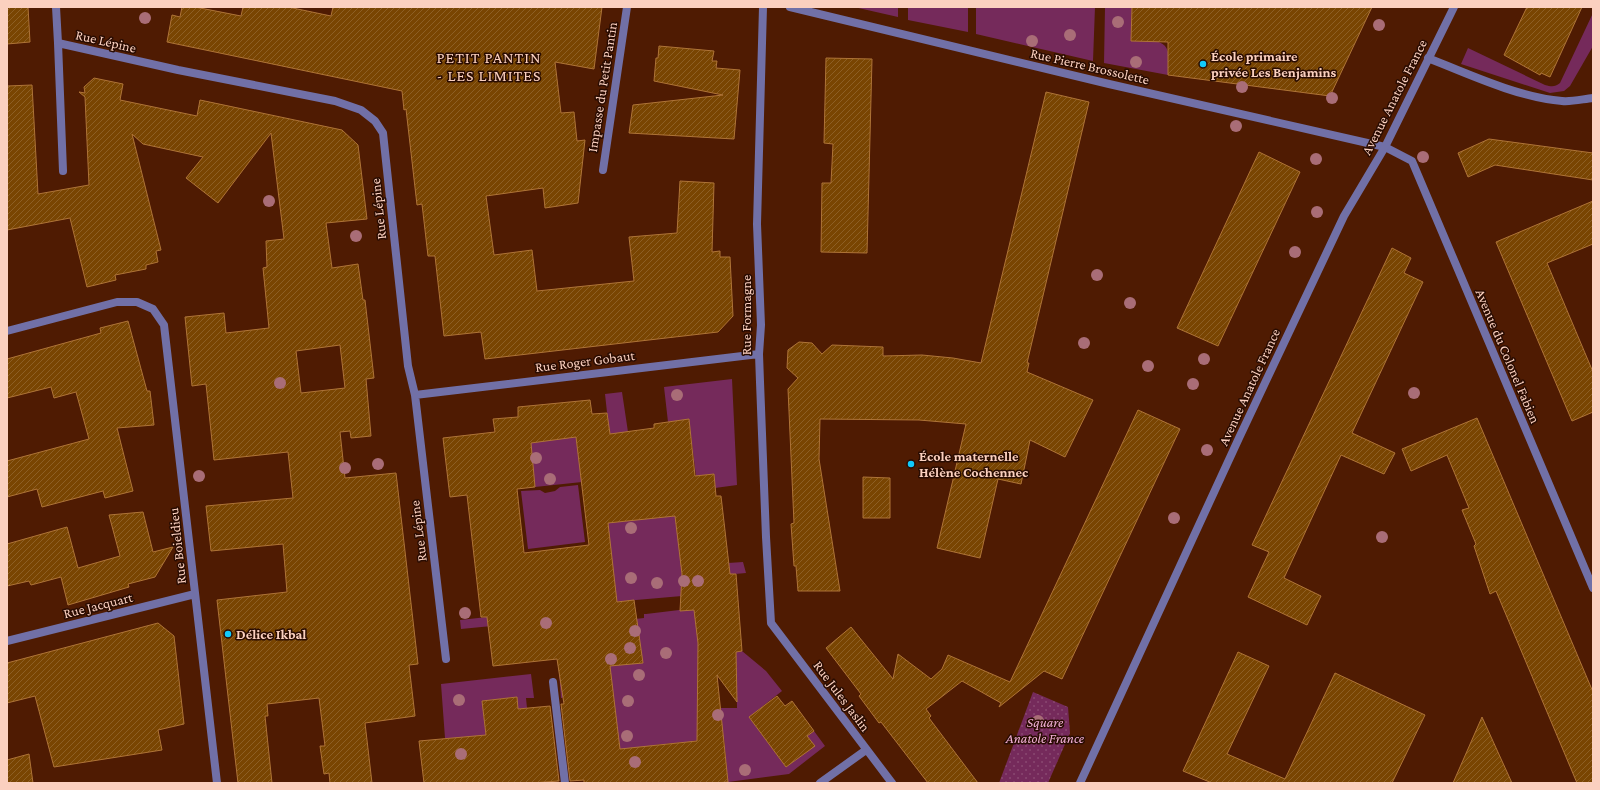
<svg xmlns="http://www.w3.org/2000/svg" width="1600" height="790" font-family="'Crimson Pro',serif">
<defs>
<pattern id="park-dots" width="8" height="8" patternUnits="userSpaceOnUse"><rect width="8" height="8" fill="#752a5b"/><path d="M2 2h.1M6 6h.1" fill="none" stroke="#8a4871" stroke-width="1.8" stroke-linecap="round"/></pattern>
<pattern id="building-hatch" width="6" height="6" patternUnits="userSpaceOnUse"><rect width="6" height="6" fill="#794502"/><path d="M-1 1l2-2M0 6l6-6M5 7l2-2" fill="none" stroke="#8d5f25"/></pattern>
</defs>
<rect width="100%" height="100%" fill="#4f1b02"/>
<path fill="#752a5b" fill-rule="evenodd" d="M854,7H898V17Z
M908,7H968V32L908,20Z
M976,7H1095L1093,61L976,34Z
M1105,7H1132L1131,41C1142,41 1165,37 1168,52C1170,59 1168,68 1168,75L1104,63Z
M1593,13V46L1570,86L1564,91L1550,93L1461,64L1468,48L1545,85C1552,87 1555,87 1560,83Z
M732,379L737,485L715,488L714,474L696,476L689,420L668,422L664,387Z
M622,392L628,432L610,440L605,394Z
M575,427L582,482L535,487L530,443Z
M578,485L585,542L528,549L521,491L540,490L545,493L555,491L560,487Z
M680,515L728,563L743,562L746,573L724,575L682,596L613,602L598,524Z
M704,607L700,656L742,651L766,671L782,691L749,717L786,767L814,746L807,736L814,731L825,746L789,774L728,782L724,738L692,741L695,776L678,783L689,777L685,742L655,745L622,783L611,678L578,682V696L561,698L559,672L603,668L513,624L461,629L460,620L549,610L598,623L644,618V614H646ZM698,662H736L737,708H697Z
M531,674L534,698H526L527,708L518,709L516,697L482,701L489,762L457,783L452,738H445L441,684Z"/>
<path fill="url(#park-dots)" d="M1033,692L1068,707L1070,733L1048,783H999Z"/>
<path fill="url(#building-hatch)" stroke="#af7437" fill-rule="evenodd" d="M7,7H28L30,42L7,44Z
M182,7H195L241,16L243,7H288L331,16L333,7H602L594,69L555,62L561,113L574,112L577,141L585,140L578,203L545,208L543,188L486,196L494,255L532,250L537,291L634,281L629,237L677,233L680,181L714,183L712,252L720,251V257H730L733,316L718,332L485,359L481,332L444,336L435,256H428L422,204L417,205L406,109L404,110L402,91L167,42L172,15L180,17Z
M1132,7H1372L1330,96L1168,75V42L1131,41Z
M1527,7H1582L1550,77L1541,73L1540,75L1504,55Z
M659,46L714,51L712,61H717L716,68L740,70L734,139L629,133L633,105L723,95L654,81L656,58H658Z
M826,58L872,59L867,253L821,252L822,183H831L833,144L824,143Z
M94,78L123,84L120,100L197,116L200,100L342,130L358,145L367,219L326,223L332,268L358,264L363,300H365L374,378L366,379L371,436L351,438L350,431L340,432L345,478L396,473L418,664L409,665L415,716L365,723L372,783H330L329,773L324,774L320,746H325L319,698L267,704L268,716H265L272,783H238L217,600L287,592L283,544L211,551L206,506L293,498L288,452L214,460L206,384L192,386L185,317L224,313L226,333L269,328L263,268L267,267L266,241L284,239L271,133L218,203L186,178L203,157L143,144L132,134L161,250L156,251L158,262L146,265V269L115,275L116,280L87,287L70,218L7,230V86L32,85L38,194L89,185L85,97L79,92L85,93L84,87ZM340,345L345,388L301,393L296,351Z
M1046,92L1089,102L1027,363H1029L1027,372L1093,400L1065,457L1030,440L1021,484L998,479L980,558L937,548L966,424L919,420L820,419L819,459L840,591H798L796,566H794L791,524L794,523L788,389L798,378L787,368L788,350L799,342L812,343L822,354L832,345L883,347V356L922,355L953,358L981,363Z
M1489,139L1593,153V180L1495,165L1468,177L1458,153Z
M1259,152L1300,172L1218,346L1177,328Z
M1593,201V244L1547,263L1593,372V412L1572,421L1496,242Z
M1392,248L1411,258L1404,273L1423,282L1352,433L1395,453L1384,474L1341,455L1284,578L1321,596L1307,625L1248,597L1269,552L1252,545Z
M128,321L147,391H150L154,425L117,428L133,491L105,498L103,491L42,507L37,489L7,497V461L89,439L76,392L54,398L51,387L7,398V359L101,333L100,328Z
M590,400L592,414L607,413L610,434L654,428V424L689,419L695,476L714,474L716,496H721L730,574H736L742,651L736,652L737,702L717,675L728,782L716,783H584V780L570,781L561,704H564L557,659L493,666L487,617H481L467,495L450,497L443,438L495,432L493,419L518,417V407ZM576,437L589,545L524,553L517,489L535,487L531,443ZM675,516L682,574L680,611L694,610L698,643L697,741L620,749L610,666L643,663L634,600L617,602L608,523Z
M1138,410L1180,429L1062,679L1044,671L999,707L1001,703L962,681L926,709L931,716L929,718L978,783H928L881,722L879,723L859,696L861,694L826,648L851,627L893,679L898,654L931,679L942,669L948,655L1010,682Z
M1477,418L1593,692V783H1577L1496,591L1490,594L1474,546L1476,544L1462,510L1469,508L1447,455L1411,471L1402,449Z
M863,477L890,478V518H863Z
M143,512L153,552L173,547L155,577L128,584L129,587L68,605L61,577L31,585L29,581L7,586V544L67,527L78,568L120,556L109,515Z
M158,623L174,636L184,724L158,730L162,750L54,767L35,696L7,703V663Z
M1238,652L1269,666L1227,754L1285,779L1335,673L1425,715L1392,783H1212L1183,771Z
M777,696L785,706L792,701L814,731L807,736L815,746L786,767L749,717Z
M517,697L518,709L550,706L559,781L531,783H424L419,741L486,735L482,701Z
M1482,717L1512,783H1453Z
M29,754L33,783H7V760Z"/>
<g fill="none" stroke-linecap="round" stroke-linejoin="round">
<path stroke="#7170a7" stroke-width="8" d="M1428,58C1468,74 1520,98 1562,101C1572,102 1583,99 1593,98"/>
<path stroke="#7170a7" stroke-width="8" d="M56,7L58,43L178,70L335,101L361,110L375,121L383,133L408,366L415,395L446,659
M763,7L757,224L761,325L759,354L760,382L766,537L771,623L892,783
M790,7L1109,84L1385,147L1412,161L1593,588
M58,43L63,171
M603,170L627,7
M7,331L117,302H137L153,309L164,325L217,783
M415,395L759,354
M7,641L195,594
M553,682L565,783
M820,783L866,750"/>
<path stroke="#7170a7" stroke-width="8" d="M1080,783L1239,438L1344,216L1385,147L1454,7"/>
</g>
<g fill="#a96d77">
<circle cx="145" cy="18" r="6"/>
<circle cx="1118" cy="22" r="6"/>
<circle cx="1379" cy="25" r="6"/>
<circle cx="1070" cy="35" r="6"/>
<circle cx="1032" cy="41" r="6"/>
<circle cx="1136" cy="62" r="6"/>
<circle cx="1242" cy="87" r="6"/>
<circle cx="1332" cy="98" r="6"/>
<circle cx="1236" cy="126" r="6"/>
<circle cx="1423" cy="157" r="6"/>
<circle cx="1316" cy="159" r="6"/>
<circle cx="269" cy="201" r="6"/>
<circle cx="1317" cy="212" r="6"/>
<circle cx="356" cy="236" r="6"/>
<circle cx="1295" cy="252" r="6"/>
<circle cx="1097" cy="275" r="6"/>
<circle cx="1130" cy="303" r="6"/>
<circle cx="1084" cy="343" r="6"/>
<circle cx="1204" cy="359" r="6"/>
<circle cx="1148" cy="366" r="6"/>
<circle cx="280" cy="383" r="6"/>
<circle cx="1193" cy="384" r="6"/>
<circle cx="1414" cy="393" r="6"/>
<circle cx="677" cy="395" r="6"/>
<circle cx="1207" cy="450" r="6"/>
<circle cx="536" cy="458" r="6"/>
<circle cx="378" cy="464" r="6"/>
<circle cx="345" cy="468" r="6"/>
<circle cx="199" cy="476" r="6"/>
<circle cx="550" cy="479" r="6"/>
<circle cx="1174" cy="518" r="6"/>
<circle cx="631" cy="528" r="6"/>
<circle cx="1382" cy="537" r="6"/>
<circle cx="631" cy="578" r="6"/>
<circle cx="684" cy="581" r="6"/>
<circle cx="698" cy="581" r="6"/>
<circle cx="657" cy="583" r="6"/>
<circle cx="465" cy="613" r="6"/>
<circle cx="546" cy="623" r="6"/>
<circle cx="635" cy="631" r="6"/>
<circle cx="630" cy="648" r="6"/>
<circle cx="666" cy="653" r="6"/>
<circle cx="611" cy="659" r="6"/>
<circle cx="639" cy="675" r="6"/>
<circle cx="459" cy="700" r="6"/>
<circle cx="628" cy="701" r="6"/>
<circle cx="718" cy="715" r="6"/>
<circle cx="1038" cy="721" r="6"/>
<circle cx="627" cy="736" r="6"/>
<circle cx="461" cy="754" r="6"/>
<circle cx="635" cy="762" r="6"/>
<circle cx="745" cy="770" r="6"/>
</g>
<g fill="#11cafb" stroke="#290c02" stroke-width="1.5">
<circle cx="1203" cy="64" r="4"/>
<circle cx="911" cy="464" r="4"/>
<circle cx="228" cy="634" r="4"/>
</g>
<g text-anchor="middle" stroke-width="3" stroke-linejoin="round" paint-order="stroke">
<g font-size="14" fill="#fbd0bf" stroke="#290c02">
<text transform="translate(106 41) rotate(13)" y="5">Rue Lépine</text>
<text transform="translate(1090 66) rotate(13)" y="5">Rue Pierre Brossolette</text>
<text transform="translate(602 87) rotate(-81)" y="5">Impasse du Petit Pantin</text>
<text transform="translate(1394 97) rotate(-63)" y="5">Avenue Anatole France</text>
<text transform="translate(378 209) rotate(-96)" y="5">Rue Lépine</text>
<text transform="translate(746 315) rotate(-90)" y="5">Rue Formagne</text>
<text transform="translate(1508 356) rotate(67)" y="5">Avenue du Colonel Fabien</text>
<text transform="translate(585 361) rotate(-7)" y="5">Rue Roger Gobaut</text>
<text transform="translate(1249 387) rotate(-65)" y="5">Avenue Anatole France</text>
<text transform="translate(418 531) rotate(-97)" y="5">Rue Lépine</text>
<text transform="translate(177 546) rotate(-96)" y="5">Rue Boieldieu</text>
<text transform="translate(98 605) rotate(-14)" y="5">Rue Jacquart</text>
<text transform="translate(842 696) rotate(53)" y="5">Rue Jules Jaslin</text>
</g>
<g font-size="14" font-weight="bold" fill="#fbd0bf" stroke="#290c02" text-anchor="start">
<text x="1211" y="61">École primaire<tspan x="1211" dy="16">privée Les Benjamins</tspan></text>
<text x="919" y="461">École maternelle<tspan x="919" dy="16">Hélène Cochennec</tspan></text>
<text x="236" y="639">Délice Ikbal</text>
</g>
<g font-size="14" font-style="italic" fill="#f3b0d7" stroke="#290c02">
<text x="1045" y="727">Square<tspan x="1045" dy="16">Anatole France</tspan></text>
</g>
<g font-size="16" letter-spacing="1" fill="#fbd0bf" stroke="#290c02">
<text x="489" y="63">PETIT PANTIN<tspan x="489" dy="18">- LES LIMITES</tspan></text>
</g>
</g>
<rect width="1600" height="790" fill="none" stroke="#fbd0bf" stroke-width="16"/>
</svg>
